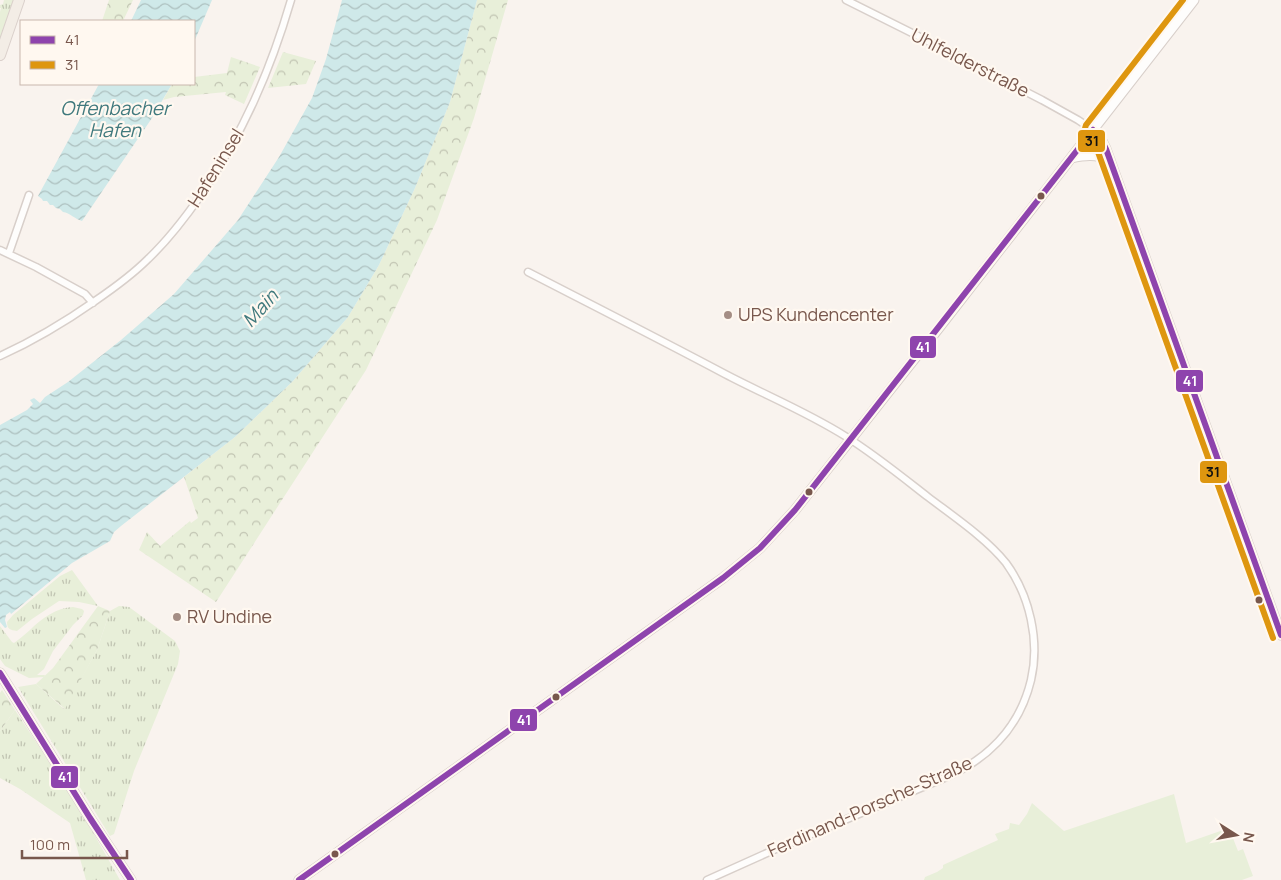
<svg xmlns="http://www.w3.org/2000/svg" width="1281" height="880" font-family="Manrope,sans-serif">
<defs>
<pattern id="grass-tufts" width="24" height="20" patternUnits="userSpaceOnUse" patternTransform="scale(1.25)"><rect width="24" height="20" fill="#e8efd9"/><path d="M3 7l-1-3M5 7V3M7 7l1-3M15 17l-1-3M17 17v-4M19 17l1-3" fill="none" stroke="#c1c4b2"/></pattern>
<pattern id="forest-crowns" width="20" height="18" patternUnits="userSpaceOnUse" patternTransform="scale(1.25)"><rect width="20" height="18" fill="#e8efd9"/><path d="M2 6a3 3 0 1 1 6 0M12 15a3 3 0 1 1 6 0" fill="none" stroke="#c1c4b2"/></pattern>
<pattern id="water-waves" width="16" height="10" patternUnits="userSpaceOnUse" patternTransform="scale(1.25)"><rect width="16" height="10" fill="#cfe9e9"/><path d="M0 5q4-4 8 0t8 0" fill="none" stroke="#adc0bf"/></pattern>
</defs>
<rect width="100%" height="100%" fill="#f9f3ee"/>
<path fill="url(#grass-tufts)" d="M4,0H14L0,40V12L1,8H0V5L3,4Z
M72,570L98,606L79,602L59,601L32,619L17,631C10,630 7,629 7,622L13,615L60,576Z
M119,606L129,607L175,641L180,651L178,664L134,771L114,834L110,836L18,687L36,684L64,709L97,650L110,611Z
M73,607L82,609L84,611L83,615L73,625L53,651L44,669L37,675H45L44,677L29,678L5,666L0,659V626L12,642L14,643C20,639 25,634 30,630C42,618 56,608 73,607Z
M15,710L78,806L120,880H86L70,823L20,789L0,778V731Z"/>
<path fill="url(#forest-crowns)" d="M109,0H133L123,21H102Z
M477,0H508L474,118L437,220L366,370L216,602L139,550L147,532L160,546L190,521L191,523L198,518L184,477L235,437L293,381L348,317L379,265L415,188L450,102Z
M283,52L316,61L306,84L268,88Z
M231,57L260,67L244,104L225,95L226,92L174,97L163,100L172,84H194V77L227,73Z
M98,606L110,611L97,650L65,709L36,684L53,668Z
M2,690L15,710L0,731V693Z"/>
<path fill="#e8efd9" d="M1174,794L1186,843L1229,828L1238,851L1243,849L1253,876L1242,880H924L925,877L937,872L943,868V865L998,840L995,834L1009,829L1010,823L1019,825L1027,814L1032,803L1064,831Z"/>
<path fill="url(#water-waves)" d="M141,0H212L194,42V21H131Z
M342,0H477L450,102L415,188L379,265L348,317L293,381L235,437L121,526L114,532L110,541L72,563L11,614L10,612L6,615L5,620L7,627L5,628L0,622V425L27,410L33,404L30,400L34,398L40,403L45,397L68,382L121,340L174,294L238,220L279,157L312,98L326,59Z
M99,84H172L152,118L82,221C75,219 70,213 63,212L60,209L56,208L53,205H50L47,201H43L42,199L38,196Z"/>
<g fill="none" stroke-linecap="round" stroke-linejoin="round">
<defs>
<path id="minor" d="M846,0L960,57L995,76L1042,100L1078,120L1093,130
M0,250L36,267L85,294L93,303
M9,253L29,195
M528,272C594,306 659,339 725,374C765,395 807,412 845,436C874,454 901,476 928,497C953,516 987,539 1006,563C1030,596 1040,641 1031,680C1020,726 990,757 949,776L776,849L707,880
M0,356C33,341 65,322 95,301C114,288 132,275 148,259C168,240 185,218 201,195C243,133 270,72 291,0"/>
<path id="secondary" d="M1093,130L1101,139L1106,149L1281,635
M1071,158C1086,155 1095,154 1110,160
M0,673L90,818L131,880
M299,880L723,578L760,548L795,510L938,329L1194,0"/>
<path id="primary" d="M0,55L19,0"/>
</defs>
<use href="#minor" stroke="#d8cfca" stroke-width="9"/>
<use href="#secondary" stroke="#d8cfca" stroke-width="11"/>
<use href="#primary" stroke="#dad0cb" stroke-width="12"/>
<use href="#minor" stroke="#fefdfc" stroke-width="6"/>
<use href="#secondary" stroke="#fefdfc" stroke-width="9"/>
<use href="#primary" stroke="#f3ede6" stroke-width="10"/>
<defs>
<path id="bus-1" d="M1093,130L1101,139L1106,149L1281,635
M0,673L90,818L131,880
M299,880L723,578L760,548L795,510L1093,130"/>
<path id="bus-2" d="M1183,0L1086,125C1082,135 1089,136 1094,144C1096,147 1097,150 1098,152L1273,638"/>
</defs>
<use href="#bus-1" stroke="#fff8f0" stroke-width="10"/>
<use href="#bus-2" stroke="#fff8f0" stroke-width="10"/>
<use href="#bus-1" stroke="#8e44ad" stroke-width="6"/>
<use href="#bus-2" stroke="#de960f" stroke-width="6"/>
</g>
<g fill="#78574c" stroke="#fff8f0" stroke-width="2">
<circle cx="1041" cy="196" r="4.5"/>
<circle cx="809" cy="492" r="4.5"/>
<circle cx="1259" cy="600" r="4.5"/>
<circle cx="556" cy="697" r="4.5"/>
<circle cx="335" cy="854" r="4.5"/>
</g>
<g fill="#a58e85" stroke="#fff8f0" stroke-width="2">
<circle cx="728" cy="315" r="5"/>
<circle cx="177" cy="617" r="5"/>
</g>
<g text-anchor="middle" stroke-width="4.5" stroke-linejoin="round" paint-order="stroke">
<g font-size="18" fill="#78574c" stroke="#fff8f0">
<text transform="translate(970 63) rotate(27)" y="6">Uhlfelderstraße</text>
<text transform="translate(216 168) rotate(-58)" y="6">Hafeninsel</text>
<text transform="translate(870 807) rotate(-24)" y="6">Ferdinand-Porsche-Straße</text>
</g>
<g font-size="18" fill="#78574c" stroke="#fff8f0" text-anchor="start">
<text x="738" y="321">UPS Kundencenter</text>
<text x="187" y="623">RV Undine</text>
</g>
<g font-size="19" font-style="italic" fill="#40797d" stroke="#fff8f0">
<text x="115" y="115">Offenbacher<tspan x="115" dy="22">Hafen</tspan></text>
<text transform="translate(260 308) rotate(-48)" y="7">Main</text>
</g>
</g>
<g stroke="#fff8f0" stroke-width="2">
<rect x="1077" y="129" width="29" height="24" rx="5" fill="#de960f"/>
<rect x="909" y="335" width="28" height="24" rx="5" fill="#8e44ad"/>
<rect x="1175" y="369" width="29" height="24" rx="5" fill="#8e44ad"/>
<rect x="1199" y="460" width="29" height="24" rx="5" fill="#de960f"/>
<rect x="509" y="708" width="29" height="24" rx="5" fill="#8e44ad"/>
<rect x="50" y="765" width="29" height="24" rx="5" fill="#8e44ad"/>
</g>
<g font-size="14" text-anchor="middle" font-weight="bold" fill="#fff">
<text x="923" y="352">41</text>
<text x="1190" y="386">41</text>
<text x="524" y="725">41</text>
<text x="65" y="782">41</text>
</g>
<g font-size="14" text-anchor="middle" font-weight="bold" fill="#111">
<text x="1092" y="146">31</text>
<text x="1213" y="477">31</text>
</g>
<rect x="20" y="20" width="175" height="65" fill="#fff8f0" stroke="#c9b8ae"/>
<rect x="30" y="36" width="25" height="8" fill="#8e44ad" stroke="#c9b8ae"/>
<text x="65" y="45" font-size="15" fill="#78574c">41</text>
<rect x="30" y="61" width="25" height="8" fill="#de960f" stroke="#c9b8ae"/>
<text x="65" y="70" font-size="15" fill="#78574c">31</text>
<g transform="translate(1236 835) rotate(101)" stroke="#fff8f0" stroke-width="4" paint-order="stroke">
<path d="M0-4L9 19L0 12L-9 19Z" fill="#78574c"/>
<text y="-8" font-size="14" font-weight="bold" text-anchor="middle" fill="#78574c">N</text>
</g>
<path d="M22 850v8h105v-8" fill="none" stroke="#78574c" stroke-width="2.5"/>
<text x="30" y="850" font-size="15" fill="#78574c" stroke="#fff8f0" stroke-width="4" paint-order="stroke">100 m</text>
</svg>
